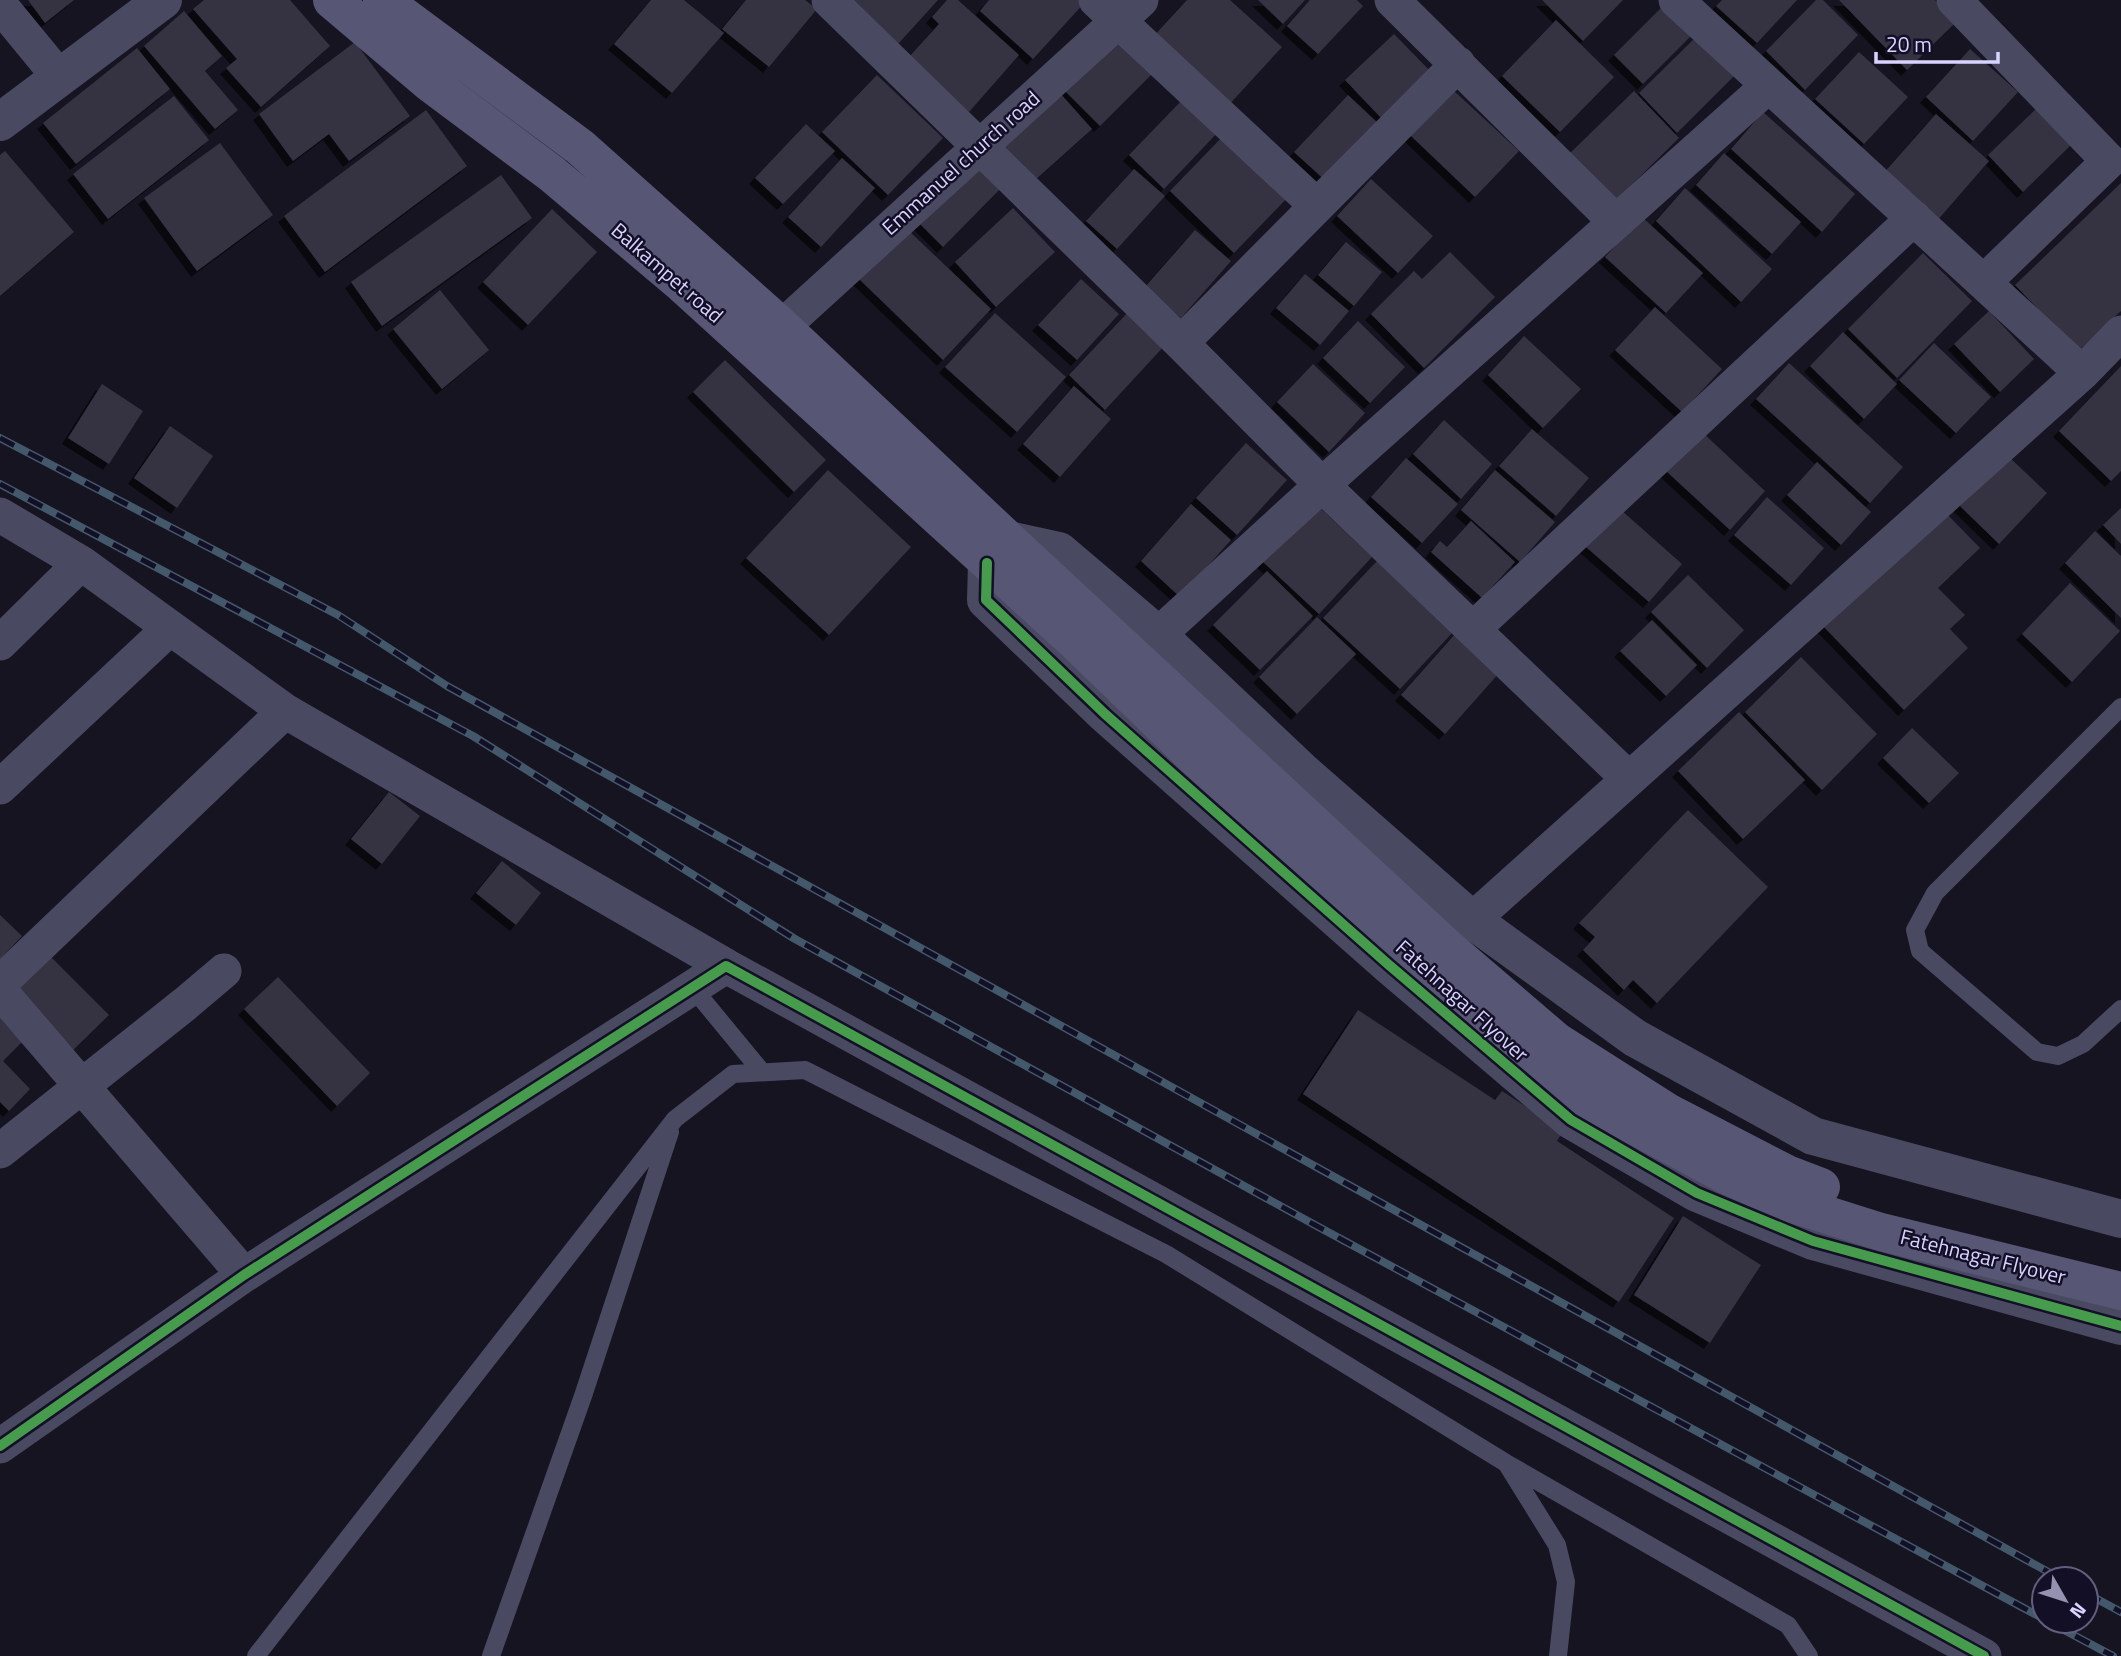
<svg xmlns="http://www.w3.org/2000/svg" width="2121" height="1656" font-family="'Titillium Web',sans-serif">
<defs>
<filter id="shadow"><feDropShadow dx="-6" dy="6" stdDeviation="0" flood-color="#0009"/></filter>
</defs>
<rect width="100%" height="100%" fill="#161421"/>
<path fill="#343243" filter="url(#shadow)" d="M28,0H74L45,23Z
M204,0H290L330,46L261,107L226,68L237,59L193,9Z
M651,0H684L724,33L672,93L614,44Z
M746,0H805L817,9L769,67L722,29Z
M851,0H938L898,44Z
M947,0H958L1019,55L969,112L908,58L939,24L932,17Z
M989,0H1087L1033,59L980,11Z
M1187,0H1230L1282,47L1227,107L1152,38Z
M1258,0H1305L1283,24Z
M1310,0H1357L1363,6L1318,54L1287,26Z
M1542,0H1623L1583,41Z
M1722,0H1797L1757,43L1716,6Z
M1816,0H1823L1858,35L1805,90L1766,51Z
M1839,0H1935L1956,22L1907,70Z
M1662,7L1691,36L1643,84L1614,55Z
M184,11L222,56L205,71L238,110L215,129L144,46Z
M1556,20L1614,77L1560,132L1502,76Z
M1119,32L1157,69L1100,126L1063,89Z
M1394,34L1433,74L1384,121L1345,80Z
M1698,35L1736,74L1677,133L1639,93Z
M355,42L410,116L349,161L329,134L293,161L259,114Z
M137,48L170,89L76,164L43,123Z
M1970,49L2018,92L1973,141L1926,97Z
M1859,52L1908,97L1864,144L1815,99Z
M877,75L943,138L888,195L822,132Z
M1452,89L1519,151L1475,197L1410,135Z
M1634,91L1679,138L1612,204L1566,157Z
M1059,92L1092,129L1034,181L1002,145Z
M1348,95L1380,125L1327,182L1294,152Z
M174,96L209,140L108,219L73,174Z
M1185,97L1220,130L1164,189L1129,155Z
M2038,107L2073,143L2023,192L1988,155Z
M426,110L467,166L325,272L284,216Z
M1763,112L1855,194L1822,232L1731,149Z
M1936,114L1989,161L1935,223L1882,175Z
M806,124L835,151L783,204L755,178Z
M1226,133L1290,195L1234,253L1170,191Z
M220,143L273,215L197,271L144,198Z
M5,151L74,232L0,296V155Z
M1724,153L1801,222L1772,254L1696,185Z
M842,158L875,188L821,247L788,217Z
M971,159L1001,188L943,247L914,218Z
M1134,169L1165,196L1117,249L1086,221Z
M501,175L532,218L382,326L351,282Z
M1371,179L1433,236L1398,273L1337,216Z
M2121,183V311L2078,351L2015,285Z
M1685,188L1772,269L1741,302L1656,221Z
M1013,208L1055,252L996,307L955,262Z
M552,209L597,252L528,325L483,282Z
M1642,217L1703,273L1666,313L1605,257Z
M906,228L991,309L943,360L859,279Z
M1195,230L1231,261L1181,318L1145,287Z
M1346,242L1382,272L1354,306L1318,275Z
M1450,252L1495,297L1424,368L1371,314L1414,271L1422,279Z
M1923,253L1972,301L1897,378L1848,329Z
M1305,274L1349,311L1320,345L1276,308Z
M1081,279L1119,314L1077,360L1038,325Z
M440,290L489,350L442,389L393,329Z
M1655,307L1722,369L1682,412L1615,350Z
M1130,310L1166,344L1105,410L1069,375Z
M1989,311L2034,359L2000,392L1954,344Z
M995,313L1066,377L1017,432L945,367Z
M1358,321L1405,367L1370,403L1323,358Z
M1843,332L1897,384L1864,419L1810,366Z
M1524,336L1581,389L1543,428L1488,375Z
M1934,343L1991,397L1956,433L1899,380Z
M725,360L826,460L794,492L693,392Z
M1789,363L1903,467L1870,503L1756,399Z
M1313,364L1365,413L1329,452L1277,402Z
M2121,366V471L2111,481L2059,431Z
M102,384L143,411L109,464L68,438Z
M1074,386L1111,419L1060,477L1023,444Z
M1444,420L1492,464L1461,499L1413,454Z
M170,426L213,456L177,508L134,478Z
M1532,429L1589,478L1556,516L1499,466Z
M1701,431L1765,491L1730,530L1665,470Z
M1246,443L1287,480L1237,535L1196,498Z
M2007,455L2047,493L1999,544L1960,506Z
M1406,458L1458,504L1422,543L1371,497Z
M1817,462L1871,512L1841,545L1787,495Z
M828,470L911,547L829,635L746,558Z
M1495,470L1555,522L1520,562L1461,510Z
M1767,497L1824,548L1791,585L1734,535Z
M1612,502L1682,564L1649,602L1578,540Z
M1191,504L1231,540L1180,597L1141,561Z
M1316,504L1372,557L1319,614L1262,561Z
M2121,508V544L2103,525Z
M1942,509L1980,548L1938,588L1965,615L1950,629L1968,648L1904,710L1822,625Z
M1471,521L1515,562L1482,598L1431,552L1440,541L1447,547Z
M2095,531L2121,556V618L2065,563Z
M1377,561L1453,632L1400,689L1323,618Z
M1267,571L1313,616L1260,670L1213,625Z
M1688,575L1744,630L1707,668L1651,612Z
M2070,583L2120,631L2072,682L2022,634Z
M1317,617L1356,654L1297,714L1259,677Z
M1652,620L1697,665L1666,696L1620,651Z
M1456,633L1500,672L1445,734L1401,695Z
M1801,657L1877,734L1822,790L1745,712Z
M1739,712L1805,780L1743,839L1678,771Z
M1912,728L1959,773L1929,803L1883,758Z
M389,792L420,816L382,864L351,839Z
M1688,810L1768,887L1657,1003L1633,980L1624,990L1583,950L1595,937L1579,923Z
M502,861L541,893L516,925L476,893Z
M0,915L22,936L0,959Z
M47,953L109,1015L67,1056L5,994Z
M278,977L370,1073L337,1106L244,1009Z
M0,1006L29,1035L3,1061L30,1089L9,1111L0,1102Z
M1358,1010L1495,1100L1502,1091L1563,1131L1557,1141L1674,1218L1619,1302L1303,1094Z
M1683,1216L1761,1265L1710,1343L1634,1295Z"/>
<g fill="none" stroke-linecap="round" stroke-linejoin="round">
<path stroke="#4a4962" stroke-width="18" d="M2121,707L1935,893L1915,930L1920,951L2037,1052L2058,1056L2083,1044L2121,1009
M692,987L762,1072
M1508,1466L1557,1545L1566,1582L1558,1656
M256,1656L675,1119L733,1074L805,1070L1166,1254L1506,1463L1788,1625L1809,1656
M491,1656L583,1396L670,1132"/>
<path stroke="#4a4962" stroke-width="35" d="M829,0L1181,343L1322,485L1629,779
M1096,0L1316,205
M1392,0L1615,221
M1676,0L2082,373
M1954,0L2109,161L1984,282
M0,5L60,78
M782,327L1141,0
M1181,343L1458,64
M0,515L81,563L285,711L726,966
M1473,629L1914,218
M1158,635L1322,485L1768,86
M0,643L81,563
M0,787L170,628
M1472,920L2082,373L2121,333
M0,983L285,711
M0,991L244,1275
M0,1151L185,1004L224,971
M0,1446L244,1275L726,966L1984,1656"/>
<path stroke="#4a4962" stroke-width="38" d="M0,122L163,0
M1008,540L1059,551L1158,635L1303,772L1472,920L1635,1038L1813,1136L2121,1219
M987,563L986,600L1105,714L1389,965L1571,1120L1697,1193L1813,1241L2121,1326"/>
<path stroke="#575674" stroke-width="38" d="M332,0L430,83L552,174L680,282L1077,643L1199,761L1514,1051L1583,1098L1728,1176L1783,1201L1881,1232L2121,1291
M382,0L580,147L782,327L1008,540L1444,945L1556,1041L1669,1113L1787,1174L1821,1187"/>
<defs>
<path id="rail" d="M0,438L338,615L447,686L2061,1579
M0,484L473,736L795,939L1315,1225L2044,1619
M2086,1593L2121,1612
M2047,1621L2113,1656"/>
</defs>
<use href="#rail" stroke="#43596b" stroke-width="8"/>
<use href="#rail" stroke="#130f26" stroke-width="5" stroke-dasharray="16" stroke-linecap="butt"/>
<defs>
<path id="cycleway" d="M987,563L986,600L1105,714L1389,965L1571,1120L1697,1193L1813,1241L2121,1326
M0,1446L244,1275L726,966L1984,1656"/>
</defs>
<use href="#cycleway" stroke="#130f26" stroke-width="15"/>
<use href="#cycleway" stroke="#469c4c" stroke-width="10"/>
</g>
<g text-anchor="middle" stroke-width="5" stroke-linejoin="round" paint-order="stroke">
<g font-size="21" fill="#d9d4ff" stroke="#130f26">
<text transform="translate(961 163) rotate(-42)" y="7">Emmanuel church road</text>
<text transform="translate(667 273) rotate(41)" y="7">Balkampet road</text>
<text transform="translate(1462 1001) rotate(42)" y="7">Fatehnagar Flyover</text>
<text transform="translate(1983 1257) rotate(14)" y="7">Fatehnagar Flyover</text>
</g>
</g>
<g transform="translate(2065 1600) rotate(129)"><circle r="33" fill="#130f26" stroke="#625e7d" stroke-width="2"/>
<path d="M0-5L12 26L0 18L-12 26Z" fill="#9591b1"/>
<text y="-10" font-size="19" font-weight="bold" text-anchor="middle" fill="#d9d4ff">N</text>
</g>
<path d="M1876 52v10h122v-10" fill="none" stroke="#d9d4ff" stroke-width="3.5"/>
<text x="1886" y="52" font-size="21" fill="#d9d4ff" stroke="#130f26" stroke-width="5" paint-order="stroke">20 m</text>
</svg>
